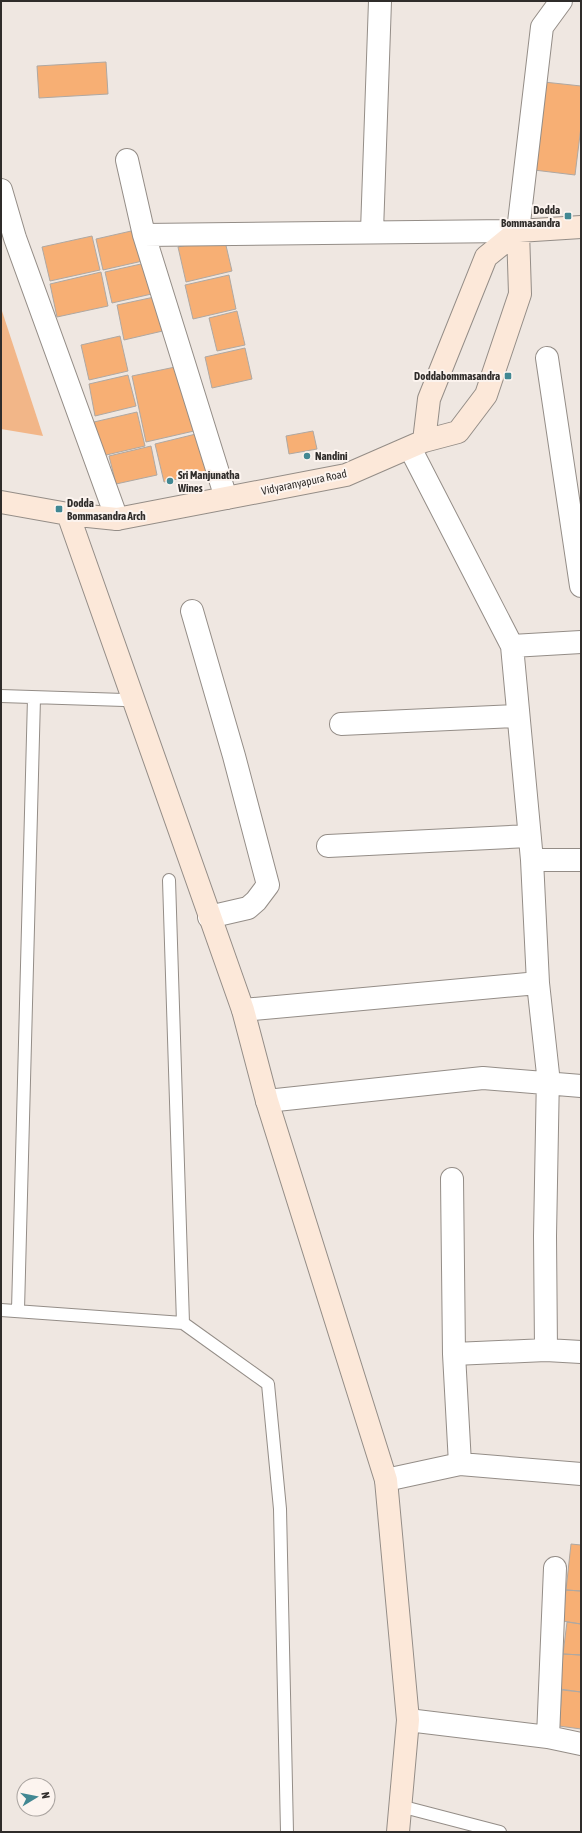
<svg xmlns="http://www.w3.org/2000/svg" width="582" height="1833" font-family="'Asap Condensed',sans-serif">
<rect width="100%" height="100%" fill="#efe7e1"/>
<path fill="#f2b688" d="M1,308L43,436L1,429Z"/>
<path fill="#f7af74" stroke="#afa8a2" d="M106,62L108,94L39,98L37,66Z
M544,82L581,86V127L575,175L534,170Z
M140,229L147,260L103,270L96,239Z
M92,236L100,270L50,281L42,247Z
M224,237L232,271L186,282L178,247Z
M150,262L156,293L112,303L105,272Z
M101,272L108,306L57,317L50,284Z
M229,275L236,309L193,319L185,285Z
M159,296L167,330L124,340L117,305Z
M237,311L245,345L217,351L209,318Z
M120,336L128,371L89,380L81,345Z
M245,348L252,379L212,388L205,357Z
M180,366L194,431L146,442L132,376Z
M128,375L136,406L95,416L89,384Z
M137,412L145,446L102,456L94,422Z
M313,431L317,449L289,454L286,436Z
M200,433L209,472L164,482L155,444Z
M151,446L157,475L116,484L109,456Z
M571,1544L581,1545V1591L566,1590Z
M566,1590L581,1591V1624L563,1621Z
M567,1622L581,1624V1655L563,1654Z
M563,1654L581,1655V1692L560,1689Z
M562,1690L581,1692V1729L559,1726Z"/>
<g fill="none" stroke-linecap="round" stroke-linejoin="round">
<defs>
<path id="lane" d="M1,696L124,700
M1,1310L183,1323L169,880
M18,1310L34,698
M183,1323L268,1384L280,1509L287,1832
M400,1806L500,1832"/>
<path id="street" d="M127,160L144,235L226,498
M1,190L15,238L117,519
M372,231L380,1
M144,235L518,231L542,27L561,1
M547,358L581,586
M192,611L234,756L268,885L256,901L248,908L209,917
M512,646L581,642
M341,724L518,716
M328,846L529,836
M532,860H581
M538,983L548,1074L545,1236L546,1350
M243,1010L538,983L532,860L512,646L410,448
M267,1101L483,1078L581,1086
M452,1179L454,1354L460,1464
M454,1354L546,1350L581,1352
M386,1480L460,1464L581,1474
M555,1568L548,1737L581,1744
M408,1720L548,1737"/>
<path id="secondary" d="M424,441L429,399L486,257L518,231L581,227
M1,502L68,514L117,519L346,475L424,441L458,432L486,395L520,294L518,231
M68,514L243,1010L267,1101L386,1480L408,1720L398,1832"/>
</defs>
<use href="#lane" stroke="#948d87" stroke-width="14"/>
<use href="#street" stroke="#948d87" stroke-width="24"/>
<use href="#secondary" stroke="#948d87" stroke-width="24"/>
<use href="#lane" stroke="#fff" stroke-width="12"/>
<use href="#street" stroke="#fff" stroke-width="22"/>
<use href="#secondary" stroke="#fce8d9" stroke-width="22"/>
</g>
<g fill="#428893" stroke="#fcf4ef" stroke-width="1.5">
<rect x="564" y="212" width="8" height="8" rx="2"/>
<rect x="504" y="372" width="8" height="8" rx="2"/>
<circle cx="307" cy="456" r="4"/>
<circle cx="170" cy="481" r="4"/>
<rect x="55" y="505" width="8" height="8" rx="2"/>
</g>
<g text-anchor="middle" stroke-width="4" stroke-linejoin="round" paint-order="stroke">
<g font-size="11" font-weight="bold" fill="#2f2c2a" stroke="#fcf4ef" text-anchor="start">
<text x="560" y="214" text-anchor="end">Dodda<tspan x="560" dy="13">Bommasandra</tspan></text>
<text x="500" y="380" text-anchor="end">Doddabommasandra</text>
<text x="315" y="460">Nandini</text>
<text x="178" y="479">Sri Manjunatha<tspan x="178" dy="13">Wines</tspan></text>
<text x="67" y="507">Dodda<tspan x="67" dy="13">Bommasandra Arch</tspan></text>
</g>
<g font-size="11" fill="#2f2c2a" stroke="#fcf4ef">
<text transform="translate(304 482) rotate(-12)" y="4">Vidyaranyapura Road</text>
</g>
</g>
<rect width="582" height="1833" fill="none" stroke="#2f2c2a" stroke-width="4"/>
<g transform="translate(36 1797) rotate(80)"><circle r="19" fill="#fcf4ef" stroke="#aaa4a0"/>
<path d="M0-3L7 15L0 10L-7 15Z" fill="#428893"/>
<text y="-6" font-size="11" font-weight="bold" text-anchor="middle" fill="#2f2c2a">N</text>
</g>
</svg>
